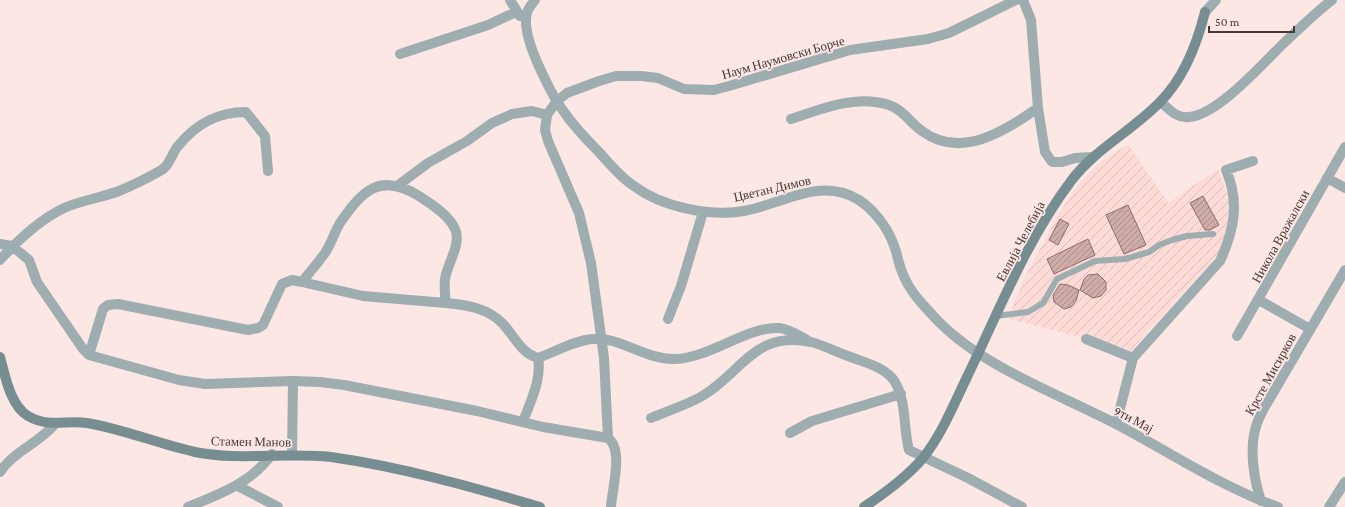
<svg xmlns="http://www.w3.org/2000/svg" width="1345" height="507" font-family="'Crimson Pro',serif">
<defs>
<pattern id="industrial-furrows" width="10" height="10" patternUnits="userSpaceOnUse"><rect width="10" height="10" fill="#fedbd7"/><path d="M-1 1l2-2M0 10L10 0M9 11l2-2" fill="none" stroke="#dbbdb9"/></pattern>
<pattern id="building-hatch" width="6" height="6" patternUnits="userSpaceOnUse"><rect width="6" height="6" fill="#cfaca9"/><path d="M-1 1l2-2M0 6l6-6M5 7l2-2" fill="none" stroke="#aa8d8a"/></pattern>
</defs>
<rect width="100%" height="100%" fill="#fce7e4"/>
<path fill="url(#industrial-furrows)" d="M1128,144L1168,203L1218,169L1230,201V217L1225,237L1217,256L1131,350L1010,319L1013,306L1026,275L1060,212L1076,187L1096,166Z"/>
<path fill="url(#building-hatch)" stroke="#8b6c69" d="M1203,196L1219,225L1210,230H1205L1190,203Z
M1128,205L1146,245L1124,254L1106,215Z
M1060,219L1069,224L1058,245L1049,240Z
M1088,239L1095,255L1054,274L1047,259Z
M1098,274L1106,282V290L1101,296L1093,298L1080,290L1084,279L1088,275Z
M1060,284L1068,285L1079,290L1076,301L1071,307L1064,309L1054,302L1053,295Z"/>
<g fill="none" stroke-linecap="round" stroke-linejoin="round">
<path stroke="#9dadb0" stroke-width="6" d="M996,316L1028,312L1043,303L1057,279L1095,261L1125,259L1149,252L1159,245L1172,240L1187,236L1213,234"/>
<path stroke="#9dadb0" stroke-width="10" d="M510,0L520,16
M535,0C532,4 528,8 527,13C522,30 537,63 545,79C558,108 576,129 598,151C609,163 620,177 634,186C662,207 710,217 744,211C783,204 821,176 859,200C874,210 887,227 893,243C897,252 898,262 902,272C910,293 925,307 940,323C985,368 1061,395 1118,425C1171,453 1222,487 1278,507
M1023,0L1031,20L1038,108L1045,152L1052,162H1062L1075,158L1092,157
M1205,12L1216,0
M400,54L488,25L516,12
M1161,102C1169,109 1177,119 1189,117C1218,115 1263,63 1284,43C1300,28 1315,13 1332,0
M791,119C821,109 857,94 889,105C904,110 910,123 922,131C961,160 1004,131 1038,108
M1327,178L1345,188
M397,186L428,163L467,141L492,123L512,114L532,111L547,115
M0,244L12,246L29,260L37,282L83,349L89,355L179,380L205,384L293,381L320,382L344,385L477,411L543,427L608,438C624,450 612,488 611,507
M0,260C18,240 39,220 64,208C82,200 101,198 119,191C129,187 154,175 163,169C170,164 172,153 178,146C196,124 217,112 246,112L265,136L268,171
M302,282L363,296L446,303
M1259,300L1310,329
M668,319L681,286L703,212
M1237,336L1345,147
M1086,339L1133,358
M89,355L103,309L108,305L118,304L248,330L258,328L263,325L282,284L292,280L302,282C309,273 318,263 325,253C331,244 334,233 340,223C363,190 380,172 419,196C431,204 449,215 455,229C462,244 447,264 445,279C444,287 445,295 446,303C467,305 488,308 503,324C515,337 521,353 538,358
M651,418C669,410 691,404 707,393C744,368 757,331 811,342C823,345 836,352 848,356C863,362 886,367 895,382C907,403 903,428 909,450L968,478L1022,507
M523,422C530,402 542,380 538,358C555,352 575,340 593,339C618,336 646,360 675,359C710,358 748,326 779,328C789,329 798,335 807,340
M1116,424L1133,358L1220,261C1234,231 1240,202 1226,170L1253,161
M790,433L812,421L901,394
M608,438L604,358L591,263L579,213L548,141L545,130L547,115L556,102L567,93L599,81L616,76H641L658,78L684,89L714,90L729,86L850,50L928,39L949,33L1016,0
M292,454L293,381
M0,472C15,450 38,444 55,424
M238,486L278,507
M1261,501C1254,480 1249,448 1256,427C1257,421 1261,415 1263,410L1345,270
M188,507C220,494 251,483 272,454
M1329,507L1345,482"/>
<path stroke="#768e92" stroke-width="10" d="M0,357C5,375 10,405 28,416C49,428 65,420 87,423C123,429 159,444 195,452C239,461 286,452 331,457C402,467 472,487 540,507
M864,507C885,493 906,478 923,458C942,434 954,404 967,377C999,311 1026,241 1071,181C1095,149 1132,131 1160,102C1184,78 1197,44 1205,12"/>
</g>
<g text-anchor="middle" stroke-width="3.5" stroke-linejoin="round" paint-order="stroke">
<g font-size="13" fill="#463837" stroke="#fce7e4">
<text transform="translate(783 57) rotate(-16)" y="5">Наум Наумовски Борче</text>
<text transform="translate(772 188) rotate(-13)" y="5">Цветан Димов</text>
<text transform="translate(1280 236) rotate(-61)" y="5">Никола Вражалски</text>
<text transform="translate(1020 241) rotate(-62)" y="5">Евлија Челебија</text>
<text transform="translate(1270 374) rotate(-61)" y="5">Крсте Мисирков</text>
<text transform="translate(1134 419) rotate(28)" y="5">9ти Мај</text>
<text transform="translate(251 441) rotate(1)" y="5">Стамен Манов</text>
</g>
</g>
<path d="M1209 26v6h85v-6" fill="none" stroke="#463837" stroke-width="2"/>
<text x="1215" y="26" font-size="12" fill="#463837" stroke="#fce7e4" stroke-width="3" paint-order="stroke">50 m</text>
</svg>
